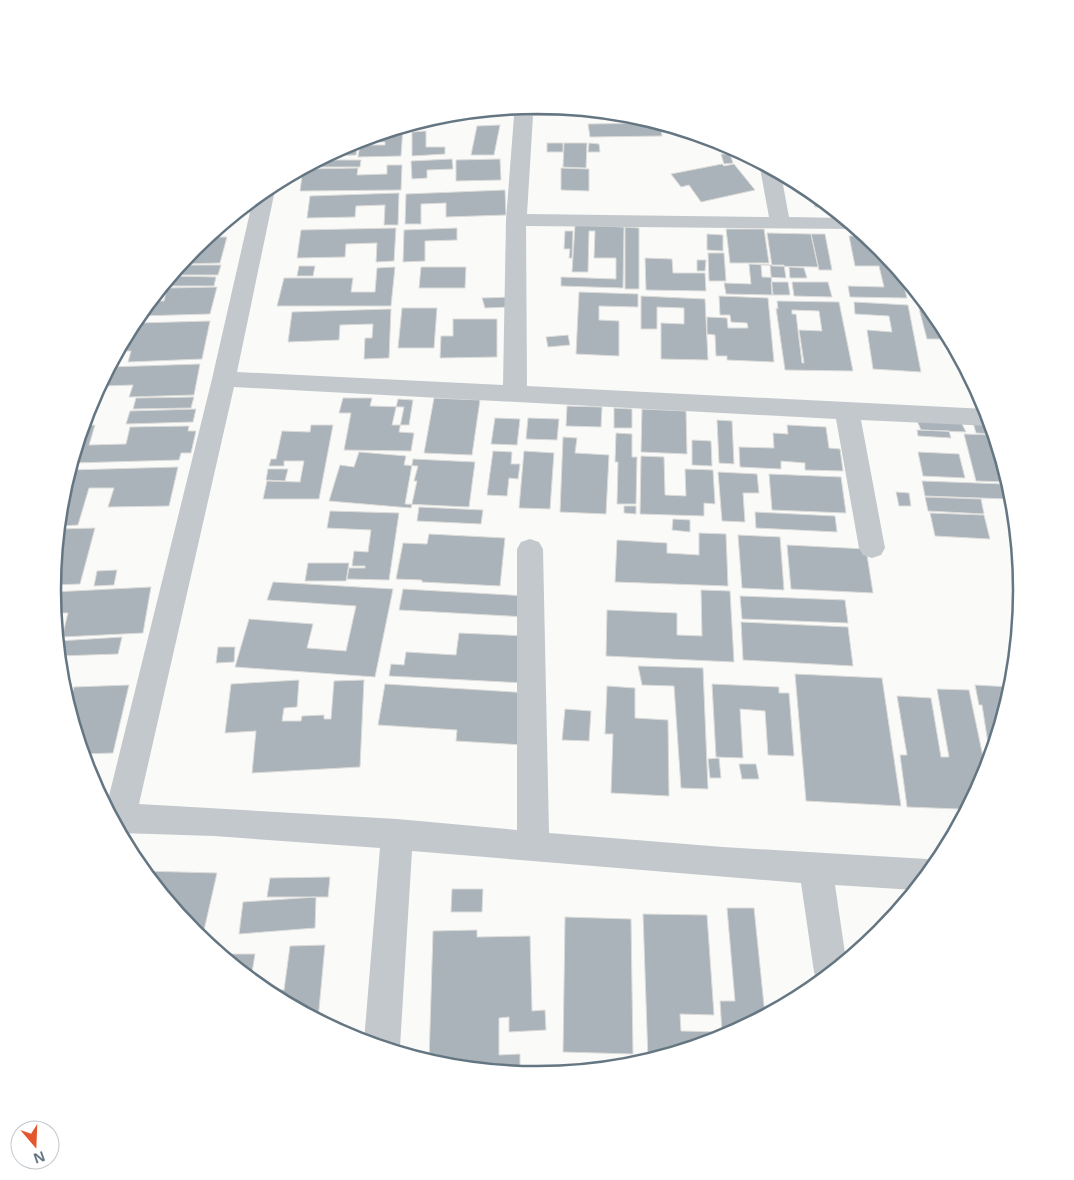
<svg xmlns="http://www.w3.org/2000/svg" width="1074" height="1180" font-family="'Open Sans',sans-serif">
<rect width="100%" height="100%" fill="#fafaf8"/>
<path fill="#aab3b9" stroke="#dcdcda" fill-rule="evenodd" d="M660,123L662,136L590,137L588,124Z
M500,125L494,155H471L477,126Z
M403,127L401,156L358,157L360,145H385V142H364V139Z
M426,131V147H445V154L412,156V132Z
M358,140L356,155L326,156L352,142Z
M716,141L723,142L739,153L718,151Z
M547,143H563V152H547Z
M564,143H587L586,168L563,167Z
M589,143L599,144L600,152H588Z
M721,154H730L733,163L724,164Z
M452,159L453,169L427,170V178L412,179L411,161Z
M500,159L501,180L456,181V160Z
M319,160H361L360,167H306Z
M722,164L724,166L734,164L755,190L701,202L689,185L681,187L671,174Z
M387,165H402L401,190L300,191L303,169L358,168L357,175L387,174Z
M561,168L589,169V191L561,190Z
M505,190L506,215L446,217V203L421,204V224H405L406,194Z
M399,193L398,225H384L385,205L356,206L355,217L307,218L310,196Z
M813,197H819L830,207H815Z
M575,225L624,227L623,288L561,286V277L616,279V258H594L595,231H589L588,272H572Z
M625,227L639,228V289H625Z
M396,228L394,261L376,262L377,243L346,244L345,257L297,258L301,230Z
M457,228V240L425,241V261L403,262L404,230Z
M726,229H764L769,263H730Z
M565,231H573L572,258H569L570,249H564Z
M767,233L811,234L818,267L772,266Z
M707,234L723,235V251L707,250Z
M811,234H825L832,270H819Z
M849,236H866L880,248L901,273L907,298L850,297L848,286L884,287L879,266H855Z
M207,237H227L220,263L181,264L195,247Z
M708,253H724L726,281H709Z
M645,258L672,259L673,273H705L706,291L646,290Z
M697,260H706L705,271H697Z
M749,264L770,265L773,295L726,294L724,283L751,284Z
M180,265H221L218,275H172Z
M761,265H784L786,278L762,277Z
M299,266H315L313,276H297Z
M395,267L391,306H277L284,278H353L351,292H375L377,268Z
M421,267H466L465,288H419Z
M789,267L804,268L807,278H790Z
M171,276L216,277L214,286H163Z
M771,282H788L790,295H772Z
M792,282H828L832,297L794,296Z
M217,287L210,314L138,316L150,301H164L167,288Z
M579,292L638,294V307L599,306V320L619,321V356L576,354Z
M641,296L705,299L708,360L661,359V323L684,324V308L657,307V329H641Z
M719,296L768,298L774,362L727,360V356H716L715,335L707,334V317L727,318L728,328H748L747,323L731,322L730,315H720Z
M512,297V307L485,308L482,298Z
M777,301L839,302L853,371L785,370L776,308L778,309ZM792,310L819,311L822,331L799,330L804,363H802L796,314H792Z
M854,302L908,305L921,372L873,369L867,330L892,332L889,316L855,314Z
M918,305H927L940,321L948,339H927Z
M402,308H437L434,348H398Z
M391,309L389,358L364,359L365,338H372L373,324L340,325L339,340L288,342L292,312Z
M453,319H497V357L440,358L441,336H453Z
M210,321L202,359L128,362L131,351H118L115,362L112,363L128,333H135L137,323Z
M568,335L570,345L548,347L546,337Z
M200,364L194,395L129,397L133,385L102,386L97,404L89,405L109,367Z
M194,397L191,408L133,409L136,398Z
M343,398H372L370,406L404,407L399,432L414,433L411,451L344,450L351,413H339Z
M434,398L480,400L472,455L424,453Z
M398,399L413,400L409,425H392Z
M567,406L602,407L601,427L566,426Z
M614,408L632,409V428H614Z
M196,409L193,422L126,424L130,411Z
M642,409L686,411L687,454L641,452Z
M915,416L959,418L966,432L921,430Z
M495,418L520,419L517,445L491,444Z
M528,418L559,419L557,440L526,439Z
M972,419L989,420L994,434L976,433Z
M717,420L732,421L734,464L719,463Z
M95,425L89,445L126,444L130,427L189,426L188,431H196L191,453H181L179,460L72,463L83,426Z
M311,425H333L319,499H263L267,481L300,482L304,461H284V466H269L271,459H276L282,431L310,432Z
M787,425L826,427L829,448L840,449L843,471L805,470V463L781,461V469L740,467L739,447L774,448L773,433L788,434Z
M917,430L949,431L951,438L918,436Z
M616,433L632,434V457H637L636,504H617L618,462H615Z
M964,434L994,435L1008,482L976,481Z
M563,437L577,438L575,453L609,455L606,514L560,512Z
M692,440L711,441L712,466L692,465Z
M493,451L512,452L511,464H520L518,479L509,478L507,496L487,495Z
M524,451L554,453L550,509L519,508Z
M359,452L406,456L404,465L418,466L414,481H417L411,508L329,501L340,465L354,467Z
M918,452L959,454L965,478L923,476Z
M641,456L664,457L665,495L686,496L685,469L713,470L715,504L704,503V516L640,514Z
M413,459L475,462L469,507L405,504Z
M178,467L169,506L108,507L114,488H89L78,525L59,526L62,495L69,470Z
M268,469H288L285,481L266,480Z
M718,472L757,474L759,493H743L745,522L722,521Z
M769,474L841,477L846,513L772,510Z
M922,481L1004,484L1008,499L925,496Z
M896,492L909,493L911,506H899Z
M925,497L981,499L984,514L928,511Z
M624,506H636V514L624,513Z
M419,507L483,510L481,524L417,521Z
M330,511L399,513L389,580L347,579L349,568H365V566H352L354,551L368,552L371,530L327,528Z
M755,512L835,516L837,532L756,528Z
M930,513L984,515L990,539L935,536Z
M673,519L690,520V532L672,530Z
M95,528L80,584L53,585L59,529Z
M699,533L726,534L728,586L615,582L617,540L667,543V553L699,555Z
M429,534L505,538L500,586L422,582V580L396,579L403,543L427,544Z
M738,535L780,537L784,590L742,588Z
M787,545L866,549L873,593L791,589Z
M308,563H349L346,581H305Z
M117,570L114,585L94,586L97,571Z
M273,582L393,589L375,677L235,667L249,619L313,624L307,648L346,651L356,606L267,600Z
M151,587L143,633L62,637L68,613H55L53,592Z
M403,589L528,596L526,617L399,610Z
M701,590L730,591L734,662L606,656L607,610L677,613V635L702,636Z
M740,596L845,600L848,623L742,619Z
M741,622L848,627L853,666L743,660Z
M459,633L528,636L524,683L389,676L391,664L404,665L406,652L456,655Z
M122,637L118,654L59,656L58,641Z
M218,647H235L234,662L216,663Z
M638,666L703,668L708,789L681,788L674,686L642,685Z
M795,674L882,678L901,806L806,801Z
M299,680L297,707L284,708L282,721H301L302,716L324,715V719H331L334,681L364,680L360,767L252,773L256,731L225,733L231,684Z
M385,684L530,693L524,745L456,741L457,730L378,725Z
M712,684L779,687V693H789L794,756L768,755L765,711L740,709L743,758L716,757Z
M129,685L113,753L83,754L69,707L74,687Z
M975,685L1011,687L990,756L982,705H979Z
M607,686L635,688V718L668,720L669,796L611,793L613,734H605Z
M937,689L969,690L986,771L965,813L959,812V809L907,807L900,755H907L897,696L931,698L941,757H949Z
M565,709L591,711L589,741L562,740Z
M719,758L721,778H710L708,759Z
M739,764H756L759,779H742Z
M143,871L217,873L202,939L194,932Z
M330,877L328,897H267L270,878Z
M452,889H483L482,912H451Z
M316,897L315,928L239,934L243,902Z
M727,908H754L765,1015L722,1038L648,1060L643,914L707,915L714,1015L680,1014L681,1031L722,1032L720,1001H735Z
M565,917L631,919L633,1054L563,1052Z
M477,930V937L530,936L532,1011L545,1010L546,1030L509,1032V1017L499,1018V1055L520,1054V1073L442,1065L429,1061L433,931Z
M325,945L318,1020L264,990H284L290,946Z
M221,954H255L251,979Z"/>
<g fill="none" stroke-linecap="round" stroke-linejoin="round">
<path fill="#c3c8cc" fill-rule="evenodd" d="M537,106L591,111L588,114L582,116H533L527,214L769,217L760,168L763,164L781,174L789,217L843,218L857,229L526,226L527,386L986,409L991,426L861,420L885,548L881,555L872,558L863,555L859,548L836,419L234,387L139,804L397,819L517,830V549L521,542L530,539L539,542L543,549L549,833L723,847L927,859L937,863L915,890L835,885L846,960L818,983L814,972L801,883L412,851L400,1047L398,1052L364,1041L380,848L214,836L120,833L105,805L107,804L212,379L253,199L271,185L275,190L237,372L503,385L506,220L514,116L481,114L479,111Z"/>
</g>
<path d="M0 0H1074V1180H0ZM61 590a476 476 0 1 1 952 0a476 476 0 1 1-952 0Z" fill="#fff" fill-rule="evenodd"/>
<path fill="none" stroke="#657683" stroke-width="2.5" d="M61 590a476 476 0 1 1 952 0a476 476 0 1 1-952 0Z"/>
<g transform="translate(35 1145) rotate(161)"><circle r="24" fill="#ffffff" stroke="#c1c8cd"/>
<path d="M0-4L9 19L0 12L-9 19Z" fill="#e4572e"/>
<text y="-8" font-size="14" font-weight="bold" text-anchor="middle" fill="#657683">N</text>
</g>
</svg>
